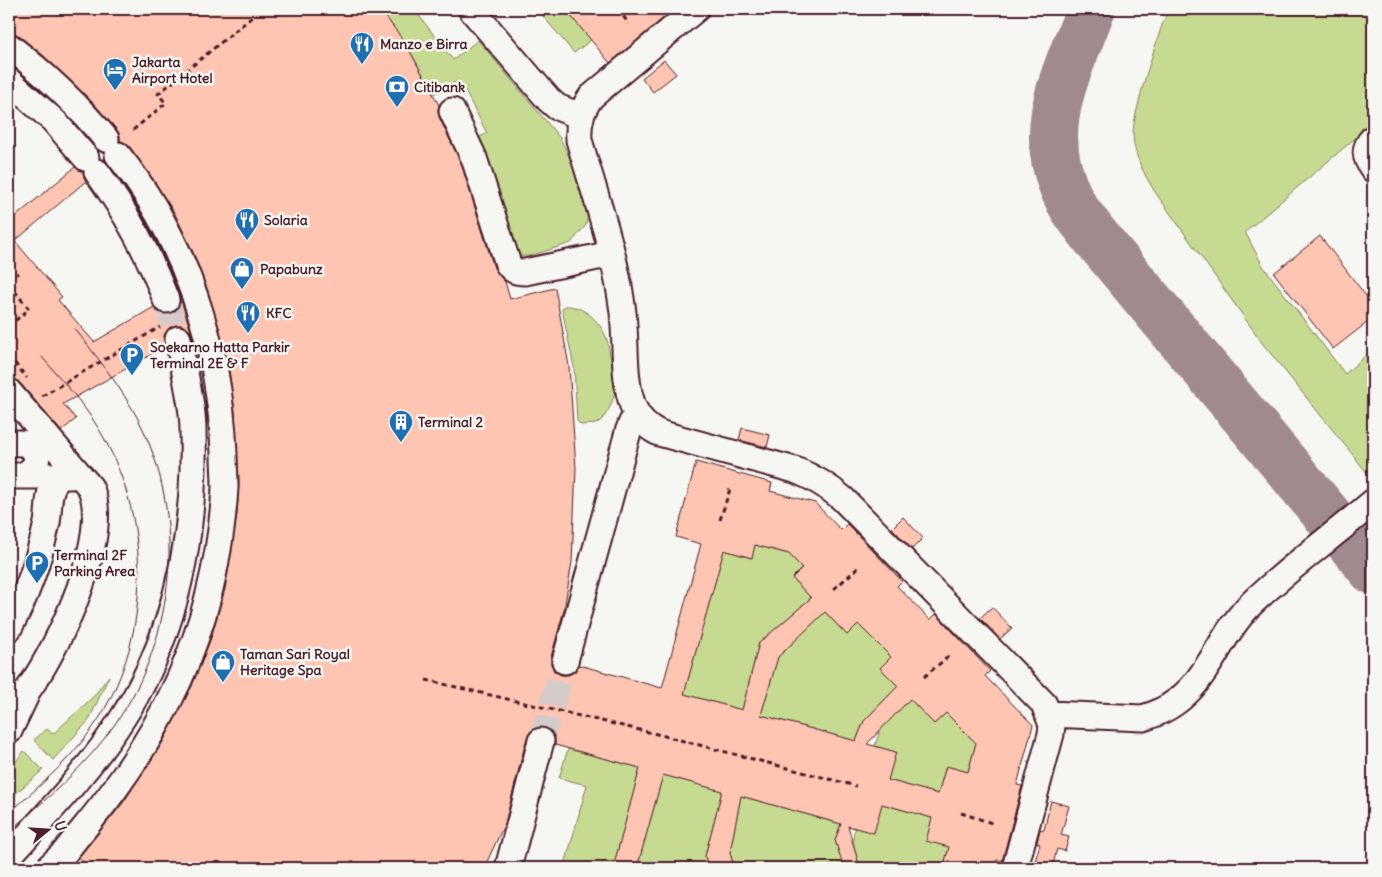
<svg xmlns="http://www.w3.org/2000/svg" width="1382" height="877" font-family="Delius,sans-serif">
<rect width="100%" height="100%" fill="#f6f6f2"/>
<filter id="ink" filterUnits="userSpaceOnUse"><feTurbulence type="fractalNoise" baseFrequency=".02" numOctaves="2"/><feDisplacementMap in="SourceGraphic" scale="10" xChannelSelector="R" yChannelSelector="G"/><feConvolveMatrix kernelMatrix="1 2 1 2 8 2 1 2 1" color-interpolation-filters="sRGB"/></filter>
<g filter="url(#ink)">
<path fill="#c6db91" stroke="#887d5e" d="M380,9H414L453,60L478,40L560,138L573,165L588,213L586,225L571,243L530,256H515L475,140L487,133L459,80L434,94L406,44Z
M537,9H565L591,40L574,53Z
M1168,9H1373V123L1245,232L1263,266L1345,374L1373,349V480L1263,344L1155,192C1144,174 1134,156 1133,135C1133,120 1139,104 1142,89C1150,62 1158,35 1168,9Z
M565,306C583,305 600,321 606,337C609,344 609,353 611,360C612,369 616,379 615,387C615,399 607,418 596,424L581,425L577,421L574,367L562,309Z
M755,545L789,554L802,568L792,578L811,598L759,643L742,710L684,694L724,550L751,558Z
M825,612L847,635L858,624L891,657L880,668L898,686L864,721L856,741L761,715L778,657Z
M109,676L89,720L53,760L34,740L47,729L53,734L93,697Z
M910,699L934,724L946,713L976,743L968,772L946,766L938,794L888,780L895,752L875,746L880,730Z
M568,749L640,768L613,868H564L587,785L559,778Z
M24,751L43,770L9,799C9,778 10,767 24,751Z
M663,775L722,791L705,856L708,868H637Z
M741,796L841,824L835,840L844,868H734L730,852Z
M882,804L932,818L949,847L943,868H860C848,826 850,832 882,804Z"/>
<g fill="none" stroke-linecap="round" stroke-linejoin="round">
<path stroke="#a08a8e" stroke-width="49" d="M1091,9C1066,76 1033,131 1070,201C1076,213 1086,224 1094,235L1373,570"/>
</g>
<path fill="#fec5b2" stroke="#4a1f2b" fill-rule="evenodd" d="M9,9H380L406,44L439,105L438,110L439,117L461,163L494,268L505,282L510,299L555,288L569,366L576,468L572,562L564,610L551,657V664L554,671L561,675H568L575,672L579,665L662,688L701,544L676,537L696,462L772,483L770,491L815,503L841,530L847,524L902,581L897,586L930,620L936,614L990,671L985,676L1033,725L1017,785L1022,786L1002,861L997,860L995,868H943L949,847L926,841L932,818L882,804L874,833L848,826L860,868H844L835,840L841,824L741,796L730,852L734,868H708L705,856L722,791L663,775L637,868H613L640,768L555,745V738L551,731L544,727H538L531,731L527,737L505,823L484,868H88L79,857L123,803L163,742L192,686L211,638L225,589L237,514L239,483L235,412L229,370L220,331L208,291L193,252L175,214L153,179L130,147L124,142L120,141V136L117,130L94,104L44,56L18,35L9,32ZM755,545L789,554L802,568L792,578L811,598L759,643L742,710L684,694L724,550L752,558ZM825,612L847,635L858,624L891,657L880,668L898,686L864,721L856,741L761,715L778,657ZM910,699L934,724L946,713L976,743L968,772L946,766L938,794L888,780L896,752L867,744Z
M565,9H674L610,63Z
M664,60L676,74L653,92L642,78Z
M75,167L83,172L86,181L15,241L62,297L58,300L94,342L154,307L157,312L163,314L172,313L178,309L180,303V297L191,332L182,325H176L169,328L164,335L165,347L63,404L76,419L61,431L20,383L9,373V222Z
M1320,236L1373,305V318L1333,349L1274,273Z
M742,428L770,435L767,447L739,440Z
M903,517L923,538L912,549L892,528Z
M992,607L1012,628L1000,639L980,618Z
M1051,801L1069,806L1061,835L1069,837L1065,851L1057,849L1052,868H1033L1040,844L1037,843L1040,829L1044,830Z"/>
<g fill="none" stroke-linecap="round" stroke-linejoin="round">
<path stroke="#d4cbca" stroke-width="25" stroke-dasharray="25 12" stroke-linecap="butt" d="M166,300L178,339
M541,741L565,661"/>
<defs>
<path id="minor" d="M471,9L549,100L557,107L580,116
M696,9L591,97C581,111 578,123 579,140C595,195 614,248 622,305C627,336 622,377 633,406C638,419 647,427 659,433L795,470C813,477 828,486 843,499L1044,704L1052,725L1051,734L1015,868
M9,46C45,74 77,104 106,139
M9,81L54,121L86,158
M452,111L474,158L508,264C513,271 516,272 525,272L612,254
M1373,138C1363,148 1365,158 1373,169
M97,172C127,214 148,252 166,300
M9,392L90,487C113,534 58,647 30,687C25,695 16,702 9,709
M9,444C14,443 20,442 25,444C44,452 38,472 19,476
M9,476H71
M9,628C27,595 39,559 47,523C50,506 46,482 64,476
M565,661L628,432L632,422L638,416
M1049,714L1143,718C1208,699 1211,642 1253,602C1290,567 1334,535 1373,502
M9,731L26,695
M65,852C82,830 101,809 117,786C141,753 162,717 179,680C206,620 221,553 225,488C225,476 224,465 224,453C220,347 185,238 118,155
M9,856C49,812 90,769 122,719C170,645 190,557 193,470C193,452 194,432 192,414C189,389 183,364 178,339
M508,868L541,741"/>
</defs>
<use href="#minor" stroke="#4a1f2b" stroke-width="29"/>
<path stroke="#4a1f2b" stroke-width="3" stroke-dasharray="5 4" stroke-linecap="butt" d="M618,9L629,24
M133,130L166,103L158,94L252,17
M9,280L18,273
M9,284L29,309L9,326
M9,356L27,378
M42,396L160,327
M720,520L731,486
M834,589L860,566
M924,677L950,655
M426,680L661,735L856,786
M961,813L992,823"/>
<use href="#minor" stroke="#f6f6f2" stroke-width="25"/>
<path stroke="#4a1f2b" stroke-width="1" d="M9,813C42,784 76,755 100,717C151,634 151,524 104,438C88,408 64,383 42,357
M9,831C47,799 86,766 115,724C177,638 187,513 138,419C121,387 97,357 75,329"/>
<defs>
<path id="minor-bridge" d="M48,868L65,852"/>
</defs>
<use href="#minor-bridge" stroke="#4a1f2b" stroke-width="29" stroke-linecap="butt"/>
<use href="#minor-bridge" stroke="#f6f6f2" stroke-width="25"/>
</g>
</g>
<defs>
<symbol id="restaurant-pin" viewBox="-11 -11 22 30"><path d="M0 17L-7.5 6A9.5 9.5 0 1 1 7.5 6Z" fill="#1f6fb2" stroke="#f6f6f2"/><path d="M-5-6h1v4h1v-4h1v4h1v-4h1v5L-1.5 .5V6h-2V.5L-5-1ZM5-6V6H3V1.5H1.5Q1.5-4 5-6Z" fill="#fff"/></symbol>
<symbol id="hotel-pin" viewBox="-11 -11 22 30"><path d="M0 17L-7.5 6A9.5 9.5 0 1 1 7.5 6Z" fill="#1f6fb2" stroke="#f6f6f2"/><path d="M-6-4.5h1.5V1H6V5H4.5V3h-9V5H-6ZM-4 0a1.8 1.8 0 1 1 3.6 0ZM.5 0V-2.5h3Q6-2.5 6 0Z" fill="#fff"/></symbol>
<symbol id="bank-pin" viewBox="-11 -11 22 30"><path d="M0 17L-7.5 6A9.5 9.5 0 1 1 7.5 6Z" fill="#1f6fb2" stroke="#f6f6f2"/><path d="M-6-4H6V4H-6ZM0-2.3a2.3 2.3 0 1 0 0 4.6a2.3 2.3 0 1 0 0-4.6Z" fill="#fff"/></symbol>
<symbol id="shop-pin" viewBox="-11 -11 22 30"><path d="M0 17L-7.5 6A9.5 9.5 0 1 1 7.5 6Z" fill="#1f6fb2" stroke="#f6f6f2"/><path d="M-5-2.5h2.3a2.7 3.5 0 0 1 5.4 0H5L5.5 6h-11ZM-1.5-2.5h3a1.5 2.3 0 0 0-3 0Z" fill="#fff"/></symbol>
<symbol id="parking-pin" viewBox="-11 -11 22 30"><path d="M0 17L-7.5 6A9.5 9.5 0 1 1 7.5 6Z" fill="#1f6fb2" stroke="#f6f6f2"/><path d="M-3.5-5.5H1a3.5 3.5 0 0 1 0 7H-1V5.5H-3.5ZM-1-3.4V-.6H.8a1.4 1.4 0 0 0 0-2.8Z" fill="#fff"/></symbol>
<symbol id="building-pin" viewBox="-11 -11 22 30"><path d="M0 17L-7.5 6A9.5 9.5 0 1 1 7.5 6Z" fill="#1f6fb2" stroke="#f6f6f2"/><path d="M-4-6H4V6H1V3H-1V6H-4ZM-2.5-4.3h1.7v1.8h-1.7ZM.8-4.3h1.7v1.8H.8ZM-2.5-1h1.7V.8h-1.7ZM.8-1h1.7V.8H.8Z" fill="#fff"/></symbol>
</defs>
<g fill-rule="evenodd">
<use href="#restaurant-pin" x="348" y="30" width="28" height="38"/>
<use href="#hotel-pin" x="101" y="56" width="28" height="38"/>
<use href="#bank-pin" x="383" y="73" width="28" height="38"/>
<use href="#restaurant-pin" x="233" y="206" width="28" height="38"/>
<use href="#shop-pin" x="228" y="255" width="28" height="38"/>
<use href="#restaurant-pin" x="234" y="299" width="28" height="38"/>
<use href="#parking-pin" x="118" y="341" width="28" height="38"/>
<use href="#building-pin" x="387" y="408" width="28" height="38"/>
<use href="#parking-pin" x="23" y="549" width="28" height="38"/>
<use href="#shop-pin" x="209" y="648" width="28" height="38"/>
</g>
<g text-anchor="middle" stroke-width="5" stroke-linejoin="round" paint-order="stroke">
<g font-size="14" font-weight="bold" fill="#4a1f2b" stroke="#f6f6f2" text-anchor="start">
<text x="380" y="49">Manzo e Birra</text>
<text x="132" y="67">Jakarta<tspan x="132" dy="16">Airport Hotel</tspan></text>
<text x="414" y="92">Citibank</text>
<text x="264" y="225">Solaria</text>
<text x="260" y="274">Papabunz</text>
<text x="266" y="318">KFC</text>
<text x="150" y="352">Soekarno Hatta Parkir<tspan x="150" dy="16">Terminal 2E &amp; F</tspan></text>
<text x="418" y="427">Terminal 2</text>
<text x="54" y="560">Terminal 2F<tspan x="54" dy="16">Parking Area</tspan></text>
<text x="240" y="659">Taman Sari Royal<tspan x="240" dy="16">Heritage Spa</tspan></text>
</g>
</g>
<rect width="1382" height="877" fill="none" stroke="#f6f6f2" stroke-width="30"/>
<rect x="15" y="15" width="1352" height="847" fill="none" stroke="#4a1f2b" stroke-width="2" filter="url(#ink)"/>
<g transform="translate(48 830) rotate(72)" stroke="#f6f6f2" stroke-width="4" paint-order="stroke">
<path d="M0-4L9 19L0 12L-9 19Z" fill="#4a1f2b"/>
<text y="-8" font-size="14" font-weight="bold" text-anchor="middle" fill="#4a1f2b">U</text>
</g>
</svg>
